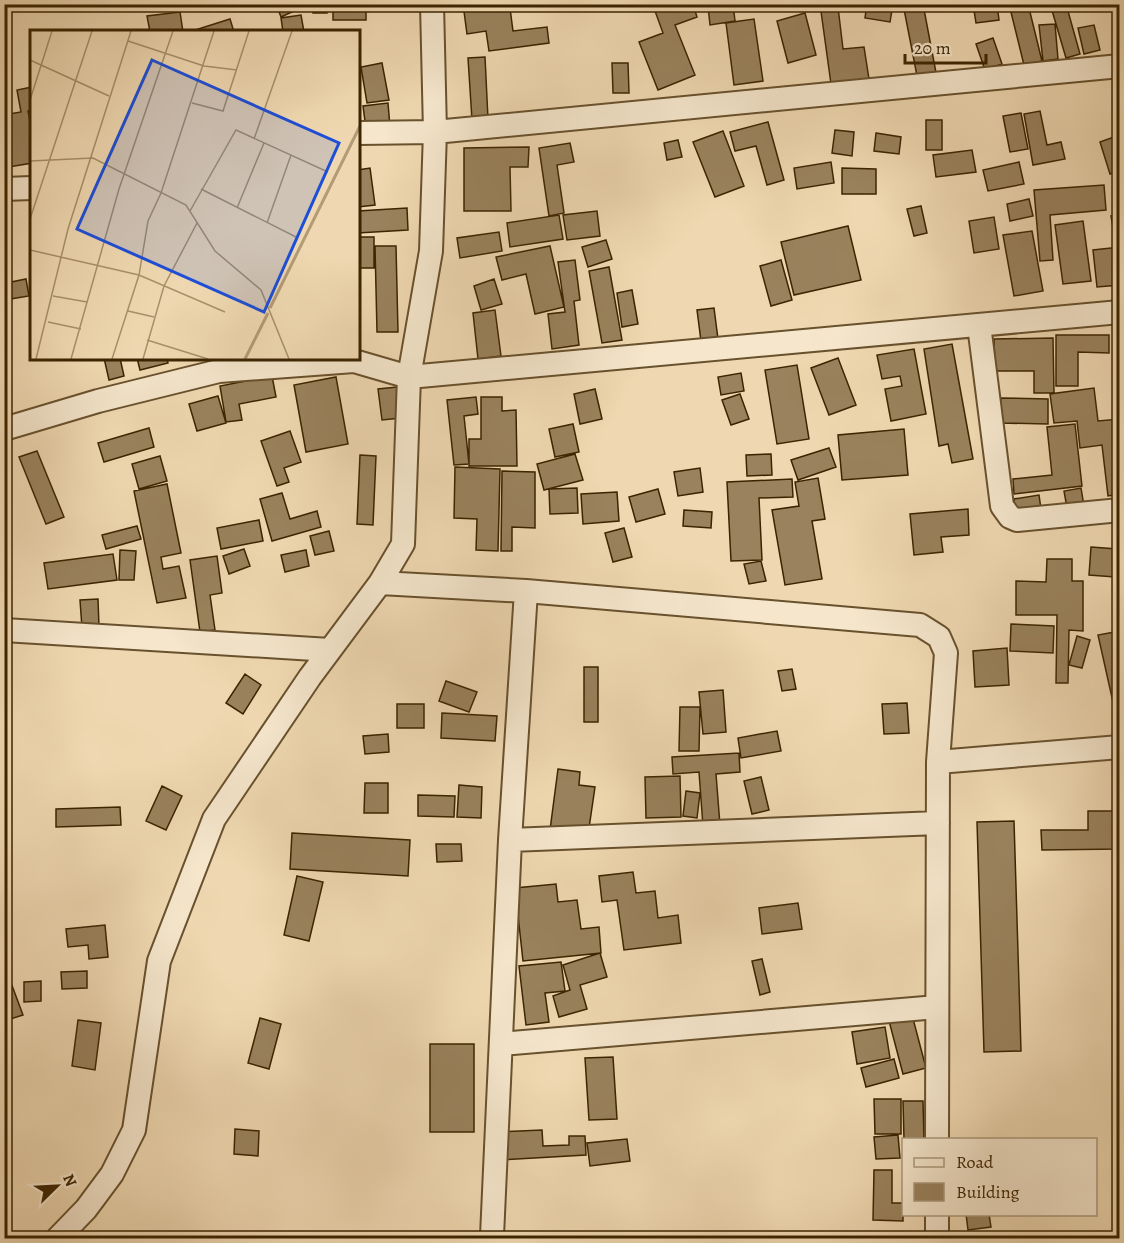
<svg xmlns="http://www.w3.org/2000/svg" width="1124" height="1243" font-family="Alegreya,serif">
<rect width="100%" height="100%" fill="#efd8b1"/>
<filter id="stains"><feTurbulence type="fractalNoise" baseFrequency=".00333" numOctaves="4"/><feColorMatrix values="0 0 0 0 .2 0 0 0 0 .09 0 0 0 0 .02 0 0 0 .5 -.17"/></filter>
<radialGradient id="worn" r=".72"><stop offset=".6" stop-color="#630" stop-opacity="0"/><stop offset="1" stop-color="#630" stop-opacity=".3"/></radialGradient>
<path fill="#99825d" stroke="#3b2401" stroke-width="1.5" d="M276,4H299L301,8L281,17Z
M313,4H326L327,13H313Z
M333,4H366V20H333Z
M463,4H492L493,10L510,8L513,31L547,27L549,43L489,51L486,31L467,34Z
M526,4H563V11L526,10Z
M670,4H693L697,17L675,25L695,75L658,90L639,42L663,33L655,11Z
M733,4L735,21L710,25L708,6Z
M820,4H857L838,7L843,49L864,47L869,79L831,84Z
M867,4H893L890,22L865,18Z
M903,4H923L937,78L918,81Z
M973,4H997L999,20L976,23Z
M1009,4H1028L1042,61L1024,65Z
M1066,4L1080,54L1066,58L1051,7Z
M180,12L183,32H150L147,16Z
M805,13L816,55L788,63L777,21Z
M301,15L304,32H283L281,18Z
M230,19L234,32H189Z
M754,19L763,81L734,85L726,23Z
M1055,24L1058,59L1043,61L1039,25Z
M1094,25L1100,50L1084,54L1078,28Z
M993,38L1002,64L985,70L976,44Z
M485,57L488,119L472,120L468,58Z
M382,63L389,100L367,103L361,67Z
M612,63H628L629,93H613Z
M32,87V111H28L32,131V163L9,167L4,142V115L21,112L17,90Z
M388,103L390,127L366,129L363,106Z
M1040,111L1047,145L1061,142L1065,159L1033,165L1024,114Z
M1021,113L1028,149L1010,152L1003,116Z
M926,120H942V150H926Z
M768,122L784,180L767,185L756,146L735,151L730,132Z
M835,130L854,132L852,156L832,153Z
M723,131L744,186L715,197L693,142Z
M876,133L901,137L899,154L874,151Z
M1114,137L1120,155V171L1110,174L1100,142Z
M678,140L682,157L667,160L664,143Z
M570,143L574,162L557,165L564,213L549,216L539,148Z
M529,147L528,167H510L511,211H464V148Z
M972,150L976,172L936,177L933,155Z
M831,162L834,183L797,189L794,168Z
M1019,162L1024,184L988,191L983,170Z
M370,168L375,205L358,207V170Z
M842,168L876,169V194H842Z
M1104,185L1106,210L1050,215L1053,260L1040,261L1034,190Z
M1029,199L1033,216L1010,221L1007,204Z
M921,206L927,233L914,236L907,209Z
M407,208L408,230L358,233V211Z
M597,211L600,236L567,240L563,215Z
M559,215L563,239L510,247L507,223Z
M1120,215V245L1116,246L1111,216Z
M994,217L999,249L974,253L969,221Z
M1083,221L1091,281L1063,284L1055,225Z
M848,226L861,280L794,295L781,242Z
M1032,231L1043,291L1014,296L1003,235Z
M499,232L502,251L460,258L457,238Z
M358,237H374V268H359L358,322Z
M606,240L612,259L588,267L582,247Z
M375,246H396L398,332H377Z
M550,246L564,307L535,314L526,274L502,280L496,257Z
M1120,247V285L1097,287L1093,250Z
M4,251L11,282L26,279L29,296L4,300Z
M575,260L580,300L574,301L579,345L552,349L548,314L565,312L558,262Z
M781,260L792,300L771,306L760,266Z
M609,267L622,340L602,343L589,271Z
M494,279L502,304L481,310L474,286Z
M632,290L638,324L622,327L617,293Z
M714,308L718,339L701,341L697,310Z
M495,310L501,356L478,359L473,313Z
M1056,335H1109V353L1078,352V386H1056Z
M1053,338L1054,393H1034V371H995L994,339Z
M952,344L973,459L952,463L948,444L939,446L924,349Z
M914,349L926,414L891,421L885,389L902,386L900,376L882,379L877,355Z
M104,358H120L124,376L109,380Z
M137,358H167L168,363L140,370Z
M838,358L856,405L829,415L811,368Z
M797,365L809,439L777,444L765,370Z
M741,373L744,391L721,395L718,377Z
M272,376L276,397L239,404L242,420L226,422L220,386Z
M336,377L348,444L306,452L294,385Z
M397,387L401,418L382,420L378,389Z
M1094,388L1098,421L1120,419V494L1108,496L1102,445L1080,448L1077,421L1054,423L1050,394Z
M595,389L602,419L580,424L574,394Z
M740,394L749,419L731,425L722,400Z
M218,396L226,423L197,431L189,404Z
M476,397L478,414L464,416L469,464L454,465L447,400Z
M481,397H502V411L516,410L517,466H469V439H481Z
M1001,398L1048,399V424L1000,423Z
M573,424L579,452L555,457L549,429Z
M1075,424L1082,486L1014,494L1013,479L1052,475L1047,427Z
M149,428L154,447L104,462L98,443Z
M904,429L908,475L842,480L838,435Z
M290,431L301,462L284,468L289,482L277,486L261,441Z
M829,448L836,467L798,480L791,460Z
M37,451L64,517L46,524L19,457Z
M575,454L583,480L544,490L537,464Z
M771,454L772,475L747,476L746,455Z
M360,455L376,456L373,525L357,524Z
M160,456L167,481L139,489L132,464Z
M455,467L500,469L498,551L476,550L477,519L454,518Z
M700,468L703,492L678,496L674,472Z
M502,471L535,472V528L512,527V551H501Z
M818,478L825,519L812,521L822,579L785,585L772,510L799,506L795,482Z
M792,479L793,497L759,498L762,560L731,561L727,482Z
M167,484L181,553L161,557L163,569L179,566L186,598L157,603L134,491Z
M577,488L578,513L550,514L549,489Z
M1081,488L1084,506L1067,508L1064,491Z
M658,489L665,514L636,522L629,497Z
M617,492L619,521L583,524L581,494Z
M282,493L290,519L317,511L321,527L272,541L260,499Z
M1039,495L1042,516L1016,520L1014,499Z
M968,509L969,535L941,537L943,552L914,555L910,514Z
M684,510L712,512L711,528L683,526Z
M259,520L263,541L221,549L217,528Z
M137,526L141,539L106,549L102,535Z
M624,528L632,557L613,562L605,533Z
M329,531L334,551L315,555L310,536Z
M1091,547L1117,549L1115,577L1089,575Z
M244,549L250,566L229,574L223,556Z
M120,550L136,551L134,580H119Z
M306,550L309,566L285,572L281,555Z
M113,554L117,580L48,589L44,563Z
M217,556L222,593L210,595L215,630L200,632L190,560Z
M1047,559H1072V581H1083V631L1069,630L1068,683H1056L1057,615H1016V581L1046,582Z
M761,561L766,581L749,584L744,564Z
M98,599L99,627L82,628L80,600Z
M1011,624L1054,626L1053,653L1010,651Z
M1120,631V656L1117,657L1120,710L1115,711L1098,635Z
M1077,636L1090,640L1082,668L1069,665Z
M1007,648L1009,685L975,687L973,651Z
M584,667H598V722H584Z
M792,669L796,689L782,691L778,671Z
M245,674L261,685L243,714L226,703Z
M446,681L477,692L469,712L439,701Z
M723,690L726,732L703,734L699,692Z
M907,703L909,733L884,734L882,704Z
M397,704H424V728H397Z
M680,707H700L699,751H679Z
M442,713L497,716L495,741L441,738Z
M777,731L781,751L741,758L738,738Z
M388,734L389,752L365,754L363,736Z
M739,753L740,772L716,774L720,825L703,826L699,772L673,774L672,757Z
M558,769L580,772L579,785L595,787L588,835L550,830Z
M680,776L681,817L646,818L645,777Z
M761,777L769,810L752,814L744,781Z
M365,783H388V813H364Z
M459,785L482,787L481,818L457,817Z
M162,786L182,796L166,830L146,821Z
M686,791L700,793L697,818L683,816Z
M418,795L455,796L454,817L418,816Z
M120,807L121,825L56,827V809Z
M1088,811H1120V849L1042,850L1041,830H1088Z
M1014,821L1021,1051L984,1052L977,822Z
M292,833L410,840L408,876L290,869Z
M436,844H461L462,861L437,862Z
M633,872L636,893L655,891L658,918L678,915L681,943L624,950L617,900L602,902L599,876Z
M297,876L323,882L309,941L284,935Z
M556,884L558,902L577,900L581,929L599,927L601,953L523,961L515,888Z
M798,903L802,929L762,934L759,908Z
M105,925L108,957L89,959L88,945L68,947L66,929Z
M600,953L607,977L580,985L587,1009L559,1017L553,996L570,990L563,965Z
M762,959L770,992L760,995L752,961Z
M561,962L565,991L545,993L549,1022L526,1025L519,966Z
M4,964L23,1015L4,1021Z
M87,971V988L62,989L61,972Z
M41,981V1001L24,1002V982Z
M911,1011L926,1068L903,1074L888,1017Z
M260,1018L281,1024L269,1069L248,1063Z
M78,1020L101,1023L95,1070L72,1066Z
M885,1027L890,1058L857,1064L852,1032Z
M430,1044H474V1132H430Z
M613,1057L617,1119L589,1120L585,1058Z
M894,1059L899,1078L866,1087L861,1068Z
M874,1099H901V1134H875Z
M903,1101H923L924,1140H904Z
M235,1129L259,1131L258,1156L234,1154Z
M542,1130L543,1146L569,1145V1136H585L586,1155L500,1160L499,1132Z
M898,1135L900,1158L876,1159L874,1137Z
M627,1139L630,1161L590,1166L587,1143Z
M874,1170H892V1203H903V1221L873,1220Z
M966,1214H989L991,1227L968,1230Z"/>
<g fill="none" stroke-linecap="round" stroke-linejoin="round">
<defs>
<path id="street" d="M358,133L435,132L1120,66
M4,189L32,188
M979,325L1002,506L1010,517L1017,520L1120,510
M4,429L98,401L219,371L354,361L409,377L1120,312
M380,583L526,591L920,625L939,637L946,653L938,762L937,1140
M4,630L330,650
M938,762L1120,747
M510,840L938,823
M501,1044L937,1007
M492,1236L510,840L526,591
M58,1238L86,1209L112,1174L134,1130L159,961L214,819L310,677L380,583L403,544L409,377L431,251L435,132L432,4
M937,1238V1214"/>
</defs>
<use href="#street" stroke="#68512d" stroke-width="26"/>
<use href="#street" stroke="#f5e6cc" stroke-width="22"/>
</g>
<g transform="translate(30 30)">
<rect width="330" height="330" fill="#efd8b1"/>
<path fill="none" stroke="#b29b75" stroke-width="3" d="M240,278L330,96M215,329L238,283"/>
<path fill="none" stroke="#a7906b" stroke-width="1.5" d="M98,11L174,36L207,40M0,30L79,66M0,70L22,1M162,73L193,81L219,1M224,109L262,1M0,131L63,128L156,175L185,221L231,260L259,329M171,159L266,207M207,178L234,113M160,181L206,100L298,142M0,189L62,1M237,193L261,125M0,220L109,245L195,282M23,266L57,272M98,281L124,287M18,292L51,299M117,310L178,329M6,329L38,199L101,1M41,329L89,159L143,1M82,329L109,245L118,191L131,163L184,1M113,329L134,256L167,193"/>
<path fill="#1d4ed8" fill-opacity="0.15" stroke="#1d4ed8" stroke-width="3" d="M122,30L309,113L234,282L47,199Z"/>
<rect width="330" height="330" fill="none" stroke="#3b2401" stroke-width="3"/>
</g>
<rect width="1124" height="1243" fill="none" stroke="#efd8b1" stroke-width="24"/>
<rect x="6" y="6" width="1112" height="1231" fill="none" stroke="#3b2401" stroke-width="3"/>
<rect x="12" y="12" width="1100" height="1219" fill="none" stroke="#3b2401" stroke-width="1.5"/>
<rect x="902" y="1138" width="195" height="78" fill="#f5e6cc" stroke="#ab987b" stroke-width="1.5"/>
<rect x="914" y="1158" width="30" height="9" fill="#f5e6cc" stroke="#ab987b" stroke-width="1.5"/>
<text x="956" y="1168" font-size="18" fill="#3b2401">Road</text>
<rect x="914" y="1183" width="30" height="18" fill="#99825d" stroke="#ab987b" stroke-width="1.5"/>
<text x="956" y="1198" font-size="18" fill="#3b2401">Building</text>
<g transform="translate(57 1186) rotate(66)" stroke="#f5e6cc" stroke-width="4.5" paint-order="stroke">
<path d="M0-4.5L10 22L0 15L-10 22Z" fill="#3b2401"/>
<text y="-9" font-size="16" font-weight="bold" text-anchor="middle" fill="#3b2401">N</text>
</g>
<path d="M905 54v9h81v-9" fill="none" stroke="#3b2401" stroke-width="3"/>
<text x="914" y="54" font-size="18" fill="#3b2401" stroke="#f5e6cc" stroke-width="4.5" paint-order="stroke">20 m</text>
<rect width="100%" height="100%" filter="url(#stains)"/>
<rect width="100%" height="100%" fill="url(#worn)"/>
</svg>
